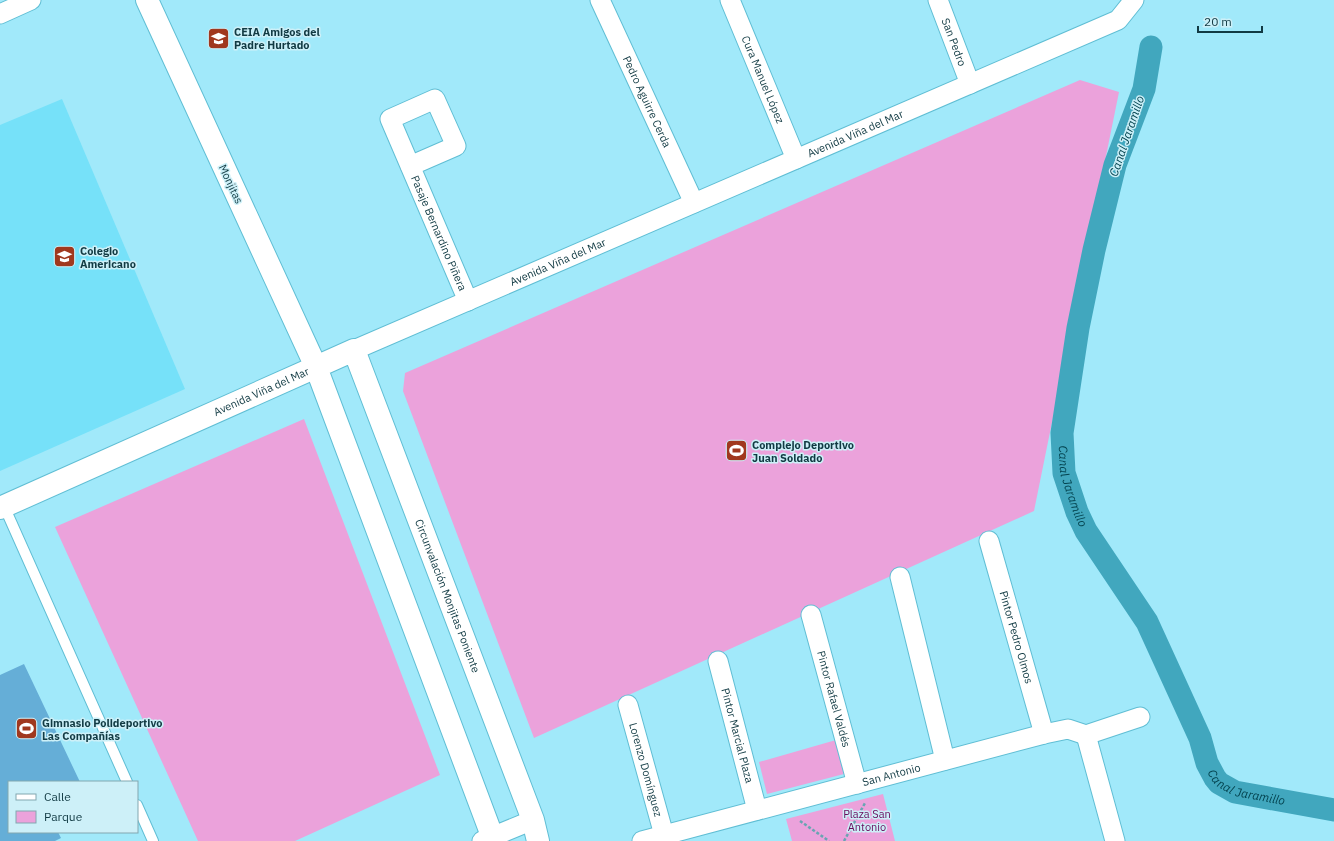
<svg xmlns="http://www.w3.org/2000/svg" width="1334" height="841" font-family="'IBM Plex Sans',sans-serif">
<rect width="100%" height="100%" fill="#a1e9fa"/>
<path fill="#76e1f9" d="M62,99L185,389L0,471V125Z"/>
<path fill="#eba2db" d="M1080,80L1119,92L1034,511L534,738L403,391L405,373Z
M304,419L440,775L295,841H198L55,527Z
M836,740L844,774L767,794L759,762Z
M883,794L895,841H792L786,819Z"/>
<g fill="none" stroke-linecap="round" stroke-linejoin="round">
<path stroke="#41a7be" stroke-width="23" id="s1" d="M1151,47L1144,89L1115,165L1094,250L1078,328L1062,433L1064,473L1077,512L1086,531L1147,622L1200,738L1207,763L1215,778L1219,783L1235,792L1334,810"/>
</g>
<path fill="#65aed7" d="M24,664L80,782H9V832H58L61,838L55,841H0V675Z"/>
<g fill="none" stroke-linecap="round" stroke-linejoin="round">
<defs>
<path id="service" d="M4,506L127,782
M137,805L153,841"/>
<g id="minor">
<path id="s2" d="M600,0L694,203"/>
<path id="s3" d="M730,0L796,159"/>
<path id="s4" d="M938,0L970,84"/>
<path d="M0,14L31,0"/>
<path id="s5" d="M410,166L456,146L435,99L390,119L468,301"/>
<path id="s6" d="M354,350L1118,20L1134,0"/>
<path id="s7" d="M989,541L1044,734"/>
<path d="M900,577L945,760"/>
<path id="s8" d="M811,615L857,784"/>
<path id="s9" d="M718,661L757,810"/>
<path id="s10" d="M628,705L664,835"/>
<path d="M1086,735L1115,841"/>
<path d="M482,841L533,820"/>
<path id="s11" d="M642,841L1044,734L1068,729L1086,735L1140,717"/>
</g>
<g id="tertiary">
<path id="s12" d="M494,841L316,367L354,350L533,820L538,841"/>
</g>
<g id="secondary">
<path id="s13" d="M0,508L316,367L147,0"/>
</g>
</defs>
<use href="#service" stroke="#60bed4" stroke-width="12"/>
<use href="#minor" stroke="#60bed4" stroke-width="21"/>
<use href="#tertiary" stroke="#60bed4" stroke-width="24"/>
<use href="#secondary" stroke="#60bed4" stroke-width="24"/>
<path stroke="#69a4b2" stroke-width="2.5" stroke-dasharray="3 2" stroke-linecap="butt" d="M800,821L829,841
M844,841L865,803"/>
<use href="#service" stroke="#fff" stroke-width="10"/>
<use href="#minor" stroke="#fff" stroke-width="19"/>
<use href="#tertiary" stroke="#fff" stroke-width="22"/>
<use href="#secondary" stroke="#fff" stroke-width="22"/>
</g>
<defs>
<symbol id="school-square" viewBox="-11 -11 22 22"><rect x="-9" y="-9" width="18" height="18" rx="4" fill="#a0381e" stroke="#cdf0f8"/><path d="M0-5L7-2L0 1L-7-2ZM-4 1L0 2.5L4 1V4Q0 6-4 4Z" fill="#fff"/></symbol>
<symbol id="stadium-square" viewBox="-11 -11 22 22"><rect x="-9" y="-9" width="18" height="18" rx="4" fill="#a0381e" stroke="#cdf0f8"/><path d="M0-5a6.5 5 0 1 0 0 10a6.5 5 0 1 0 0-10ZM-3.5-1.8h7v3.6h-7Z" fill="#fff"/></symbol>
</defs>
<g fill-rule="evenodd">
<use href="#school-square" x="206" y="26" width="25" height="25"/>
<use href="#school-square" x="52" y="244" width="25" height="25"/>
<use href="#stadium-square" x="724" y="438" width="25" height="25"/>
<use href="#stadium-square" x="14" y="716" width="25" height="25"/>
</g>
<g text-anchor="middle" stroke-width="3" stroke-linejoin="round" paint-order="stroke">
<g font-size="11" font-weight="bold" fill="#113a43" stroke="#cdf0f8" text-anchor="start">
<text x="234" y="36">CEIA Amigos del<tspan x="234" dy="13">Padre Hurtado</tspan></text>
<text x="80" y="255">Colegio<tspan x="80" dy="13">Americano</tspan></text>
<text x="752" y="449">Complejo Deportivo<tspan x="752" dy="13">Juan Soldado</tspan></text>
<text x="42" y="727">Gimnasio Polideportivo<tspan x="42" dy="13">Las Compañías</tspan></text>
</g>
<g font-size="11" fill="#113a43" stroke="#cdf0f8">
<text dy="4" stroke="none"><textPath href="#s4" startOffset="45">San Pedro</textPath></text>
<text dy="4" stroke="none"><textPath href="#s3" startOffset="86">Cura Manuel López</textPath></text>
<text dy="4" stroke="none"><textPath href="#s2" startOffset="112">Pedro Aguirre Cerda</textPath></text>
<text dy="4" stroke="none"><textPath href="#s6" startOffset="546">Avenida Viña del Mar</textPath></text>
<text transform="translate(231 184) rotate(65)" y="4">Monjitas</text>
<text dy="4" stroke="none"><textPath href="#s5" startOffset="275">Pasaje Bernardino Piñera</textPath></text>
<text dy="4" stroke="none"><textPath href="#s6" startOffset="222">Avenida Viña del Mar</textPath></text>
<text dy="4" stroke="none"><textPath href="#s13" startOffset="286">Avenida Viña del Mar</textPath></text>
<text dy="4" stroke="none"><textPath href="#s12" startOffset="811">Circunvalación Monjitas Poniente</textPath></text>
<text dy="4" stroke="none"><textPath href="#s7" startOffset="100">Pintor Pedro Olmos</textPath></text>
<text dy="4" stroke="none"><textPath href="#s8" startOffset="87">Pintor Rafael Valdés</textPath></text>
<text dy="4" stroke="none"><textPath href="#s9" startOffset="77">Pintor Marcial Plaza</textPath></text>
<text dy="4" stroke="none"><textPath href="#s10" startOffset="67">Lorenzo Domínguez</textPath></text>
<text dy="4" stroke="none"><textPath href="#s11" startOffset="258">San Antonio</textPath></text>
</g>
<g font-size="11" fill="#69095c" stroke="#cdf0f8">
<text x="867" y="818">Plaza San<tspan x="867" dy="13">Antonio</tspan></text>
</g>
<g font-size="12" font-style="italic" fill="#044450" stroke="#cdf0f8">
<text transform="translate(1127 136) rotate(-71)" y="4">Canal Jaramillo</text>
<text dy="4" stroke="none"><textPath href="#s1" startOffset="452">Canal Jaramillo</textPath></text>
<text dy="4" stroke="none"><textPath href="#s1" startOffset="813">Canal Jaramillo</textPath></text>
</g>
</g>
<rect x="8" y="781" width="130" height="52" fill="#cdf0f8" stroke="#82a7b0"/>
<rect x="16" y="794" width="20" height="6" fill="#ffffff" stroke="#82a7b0"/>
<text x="44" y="801" font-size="12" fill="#113a43">Calle</text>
<rect x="16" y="811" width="20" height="12" fill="#eba2db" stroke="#82a7b0"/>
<text x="44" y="821" font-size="12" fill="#113a43">Parque</text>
<path d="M1198 26v6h64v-6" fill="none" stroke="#113a43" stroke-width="2"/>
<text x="1204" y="26" font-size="12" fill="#113a43" stroke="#cdf0f8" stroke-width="3" paint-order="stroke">20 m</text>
</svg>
